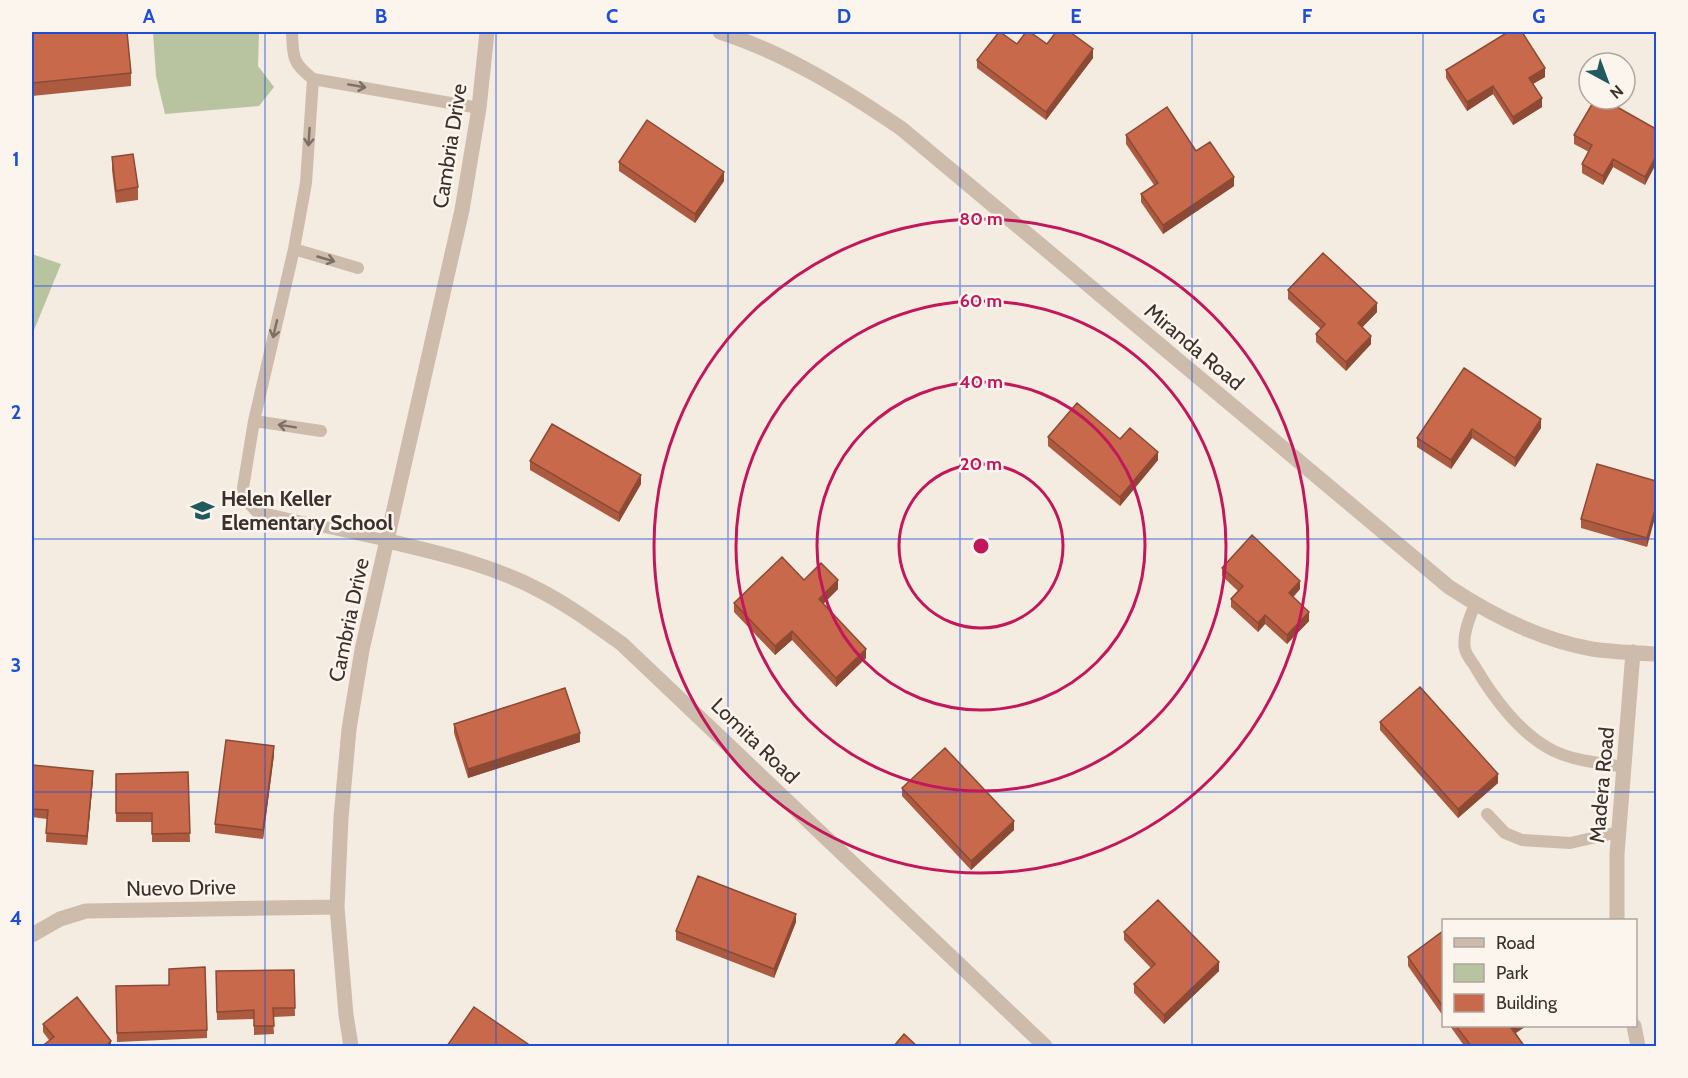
<svg xmlns="http://www.w3.org/2000/svg" width="1688" height="1078" font-family="Cabin,sans-serif">
<rect width="100%" height="100%" fill="#f4ebe1"/>
<path fill="#b8c4a0" d="M153,32H259L258,66L274,87L259,106L165,114L156,76Z
M32,254L61,264L32,335Z"/>
<g fill="none" stroke-linecap="round" stroke-linejoin="round">
<path stroke="#cdbbac" stroke-width="12" d="M292,32C293,57 292,63 313,79L479,108
M313,79L306,183L294,249L254,421L243,488L246,500L257,512L388,541
M294,249L358,268
M254,421L321,431
M1475,604C1470,617 1462,635 1465,649C1466,654 1471,661 1474,665C1492,696 1520,734 1552,750C1573,761 1601,763 1624,767
M1487,814L1505,833L1522,840L1570,843L1619,832"/>
<path stroke="#cdbbac" stroke-width="15" d="M720,32C785,53 845,90 902,129L1449,587C1493,616 1540,640 1592,649C1613,652 1635,653 1656,654
M388,541C439,553 491,565 537,589C567,604 595,625 622,644L1045,1046
M1617,920V854L1633,652
M32,935L60,919L86,911L337,907
M1634,1026L1638,1046
M351,1046L346,1015L337,907L341,818L349,729L362,650L462,210L479,108L487,32"/>
</g>
<path fill="#ac5a40" d="M32,32L131,73V86L32,96Z
M1017,44H1047L1093,58L1046,120L977,68V60Z
M1446,70L1545,77L1533,84L1542,107L1513,125L1493,94L1467,111L1446,78Z
M1656,129L1645,185L1613,167L1603,185L1582,173V164L1589,152L1574,144V135Z
M1126,135L1196,151L1234,186L1163,234L1141,202V194L1154,185L1126,144Z
M112,157L138,187V200L116,203L112,170Z
M619,162L724,181L695,223L619,171Z
M1288,290L1377,312L1362,327L1371,344L1346,371L1316,342V334L1321,329L1288,299Z
M1464,368L1541,428L1515,467L1472,438L1451,469L1417,447V438Z
M1048,437L1120,439L1158,460L1120,506L1048,446Z
M530,461L641,484L619,522L530,470Z
M1656,481L1647,547L1581,528V519Z
M1222,568L1300,589L1293,597L1309,621L1287,644L1265,624L1258,632L1231,607V599L1238,591L1222,576Z
M804,580L838,589L823,604L866,658L836,687L792,640L775,655L734,612V603Z
M1380,722L1498,783L1458,818L1380,730Z
M454,724L580,742L468,778L454,733Z
M274,755L263,839L215,833V824Z
M32,765L93,779L87,845L46,842L47,819L32,817Z
M188,772L190,842H152V822H116V774Z
M902,788L1014,830L971,870L902,796Z
M796,922L774,978L676,940V931Z
M1443,931V1016L1408,966V957Z
M1124,932L1219,971L1164,1024L1134,993V984L1151,968L1124,940Z
M294,970L295,1016L273,1017L274,1034L254,1035V1019L217,1020L216,971Z
M116,986L207,1030V1038L117,1042Z
M43,1024L111,1047L49,1040L43,1032Z
M1450,1026H1526L1516,1033L1525,1047H1465Z"/>
<path fill="#8c4a34" d="M1093,49V58L1046,120V112Z
M1545,68V77L1529,86V78Z
M1493,86V94L1467,111V102Z
M1542,98V107L1513,125V117Z
M1656,156V164L1645,185V177Z
M1613,159V167L1603,185V176Z
M724,172V181L695,223V214Z
M1234,177V186L1163,234V225Z
M1377,303V312L1358,332V323Z
M1371,336V344L1346,371V362Z
M1541,419V428L1515,467V458Z
M1472,429V438L1451,469V460Z
M1158,452V460L1120,506V497Z
M641,475V484L619,522V513Z
M1656,506V514L1647,547V538Z
M838,580V589L819,608V599Z
M1300,581V589L1289,602V593Z
M1309,612V621L1287,644V635Z
M1265,615V624L1258,632V623Z
M792,631V640L775,655V646Z
M866,649V658L836,687V678Z
M580,733V742L468,778V769Z
M274,746V755L263,839V830Z
M93,771V779L87,845V836Z
M1498,774V783L1458,818V809Z
M1014,821V830L971,870V861Z
M796,914V922L774,978V969Z
M1219,962V971L1164,1024V1015Z
M1514,1026H1526L1511,1036V1028Z
M111,1041V1047H105Z"/>
<path fill="#c8694b" stroke="#8c4a34" stroke-width="1.5" d="M32,32H127L131,73L32,83Z
M999,32H1000L1017,44L1026,32H1030L1047,44L1056,32H1070L1093,49L1046,112L977,60Z
M1508,32H1522L1545,68L1529,78L1542,98L1513,117L1493,86L1467,102L1446,70Z
M1595,99H1603L1656,129V156L1645,177L1613,159L1603,176L1582,164L1592,145L1574,135Z
M1167,107L1196,151L1210,142L1234,177L1163,225L1141,194L1158,183L1126,135Z
M647,120L724,172L695,214L619,162Z
M133,154L138,187L116,191L112,157Z
M1323,253L1377,303L1358,323L1371,336L1346,362L1316,334L1325,324L1288,290Z
M1464,368L1541,419L1515,458L1472,429L1451,460L1417,438Z
M1077,403L1120,439L1130,428L1158,452L1120,497L1048,437Z
M552,424L641,475L619,513L530,461Z
M1597,464L1656,481V506L1647,538L1581,519Z
M1252,535L1300,581L1289,593L1309,612L1287,635L1265,615L1258,623L1231,599L1243,586L1222,568Z
M782,557L804,580L821,563L838,580L819,599L866,649L836,678L792,631L775,646L734,603Z
M1420,687L1498,774L1458,809L1380,722Z
M565,688L580,733L468,769L454,724Z
M226,740L274,746L263,830L215,824Z
M945,748L1014,821L971,861L902,788Z
M32,765L93,771L87,836L46,833L48,810L32,809Z
M188,772L190,833L152,834V813H116V774Z
M698,876L796,914L774,969L676,931Z
M1158,900L1219,962L1164,1015L1134,984L1155,964L1124,932Z
M1443,931V1007L1408,957Z
M205,967L207,1030L117,1033L116,986L169,985V969Z
M294,970L295,1008H273L274,1026H254V1010L217,1012L216,971Z
M77,997L111,1041L105,1047H41L54,1037L43,1024Z
M474,1007L528,1044L527,1047L447,1046Z
M1456,1026H1514L1511,1028L1525,1047H1472Z
M904,1034L918,1047H893Z"/>
<defs><path id="oneway-shaft" d="M-6 0H5M1.5-3L5.5 0L1.5 3" fill="none" stroke-width="1.6" stroke-linecap="round" stroke-linejoin="round" transform="scale(1.5)"/></defs>
<g stroke="#7d6f65">
<use href="#oneway-shaft" transform="translate(357 86) rotate(10)"/>
<use href="#oneway-shaft" transform="translate(309 137) rotate(94)"/>
<use href="#oneway-shaft" transform="translate(326 259) rotate(16)"/>
<use href="#oneway-shaft" transform="translate(275 329) rotate(103)"/>
<use href="#oneway-shaft" transform="translate(287 426) rotate(-171)"/>
</g>
<path fill="none" stroke="#1d4ed8" stroke-width="1.5" stroke-opacity="0.55" d="M265,32V1046M496,32V1046M728,32V1046M960,32V1046M1192,32V1046M1423,32V1046M32,286H1656M32,539H1656M32,792H1656"/>
<g fill="none" stroke="#c2185b" stroke-width="3">
<circle cx="981" cy="546" r="82"/>
<circle cx="981" cy="546" r="164"/>
<circle cx="981" cy="546" r="245"/>
<circle cx="981" cy="546" r="327"/>
</g>
<defs>
<symbol id="school-bare" viewBox="-9 -9 18 18"><path d="M0-5L7-2L0 1L-7-2ZM-4 1L0 2.5L4 1V4Q0 6-4 4Z" fill="#1f5a5e" stroke="#fbf5ee" stroke-width="2.5" paint-order="stroke"/></symbol>
</defs>
<g fill-rule="evenodd">
<use href="#school-bare" x="186" y="494" width="33" height="33"/>
</g>
<g text-anchor="middle" stroke-width="5" stroke-linejoin="round" paint-order="stroke">
<g font-size="21" fill="#3b302b" stroke="#fbf5ee">
<text transform="translate(450 146) rotate(-81)" y="7">Cambria Drive</text>
<text transform="translate(1194 347) rotate(40)" y="7">Miranda Road</text>
<text transform="translate(349 620) rotate(-78)" y="7">Cambria Drive</text>
<text transform="translate(755 741) rotate(44)" y="7">Lomita Road</text>
<text transform="translate(1602 785) rotate(-85)" y="7">Madera Road</text>
<text transform="translate(181 888) rotate(-1)" y="7">Nuevo Drive</text>
</g>
<g font-size="21" font-weight="bold" fill="#3b302b" stroke="#fbf5ee" text-anchor="start">
<text x="221" y="506">Helen Keller<tspan x="221" dy="24">Elementary School</tspan></text>
</g>
</g>
<circle cx="981" cy="546" r="9" fill="#c2185b" stroke="#fbf5ee" stroke-width="3"/>
<g font-size="18" text-anchor="middle" font-weight="bold" fill="#c2185b" stroke="#fbf5ee" stroke-width="5" stroke-linejoin="round" paint-order="stroke">
<text x="981" y="225">80 m</text>
<text x="981" y="307">60 m</text>
<text x="981" y="388">40 m</text>
<text x="981" y="470">20 m</text>
</g>
<rect width="1688" height="1078" fill="none" stroke="#fbf5ee" stroke-width="66"/>
<rect x="1442" y="919" width="195" height="108" fill="#fbf5ee" stroke="#aea6a0" stroke-width="1.5"/>
<rect x="1454" y="938" width="30" height="9" fill="#cdbbac" stroke="#aea6a0" stroke-width="1.5"/>
<text x="1496" y="949" font-size="18" fill="#3b302b">Road</text>
<rect x="1454" y="964" width="30" height="18" fill="#b8c4a0" stroke="#aea6a0" stroke-width="1.5"/>
<text x="1496" y="979" font-size="18" fill="#3b302b">Park</text>
<rect x="1454" y="994" width="30" height="18" fill="#c8694b" stroke="#aea6a0" stroke-width="1.5"/>
<text x="1496" y="1009" font-size="18" fill="#3b302b">Building</text>
<g transform="translate(1607 81) rotate(139)"><circle r="28" fill="#fbf5ee" stroke="#aea6a0" stroke-width="1.5"/>
<path d="M0-4.5L10 22L0 15L-10 22Z" fill="#1f5a5e"/>
<text y="-9" font-size="16" font-weight="bold" text-anchor="middle" fill="#3b302b">N</text>
</g>
<rect x="33" y="33" width="1622" height="1012" fill="none" stroke="#1d4ed8" stroke-width="2"/>
<g font-size="20" text-anchor="middle" font-weight="bold" fill="#1d4ed8">
<text x="149" y="23">A</text>
<text x="381" y="23">B</text>
<text x="612" y="23">C</text>
<text x="844" y="23">D</text>
<text x="1076" y="23">E</text>
<text x="1307" y="23">F</text>
<text x="1539" y="23">G</text>
<text x="16" y="166">1</text>
<text x="16" y="419">2</text>
<text x="16" y="672">3</text>
<text x="16" y="925">4</text>
</g>
</svg>
